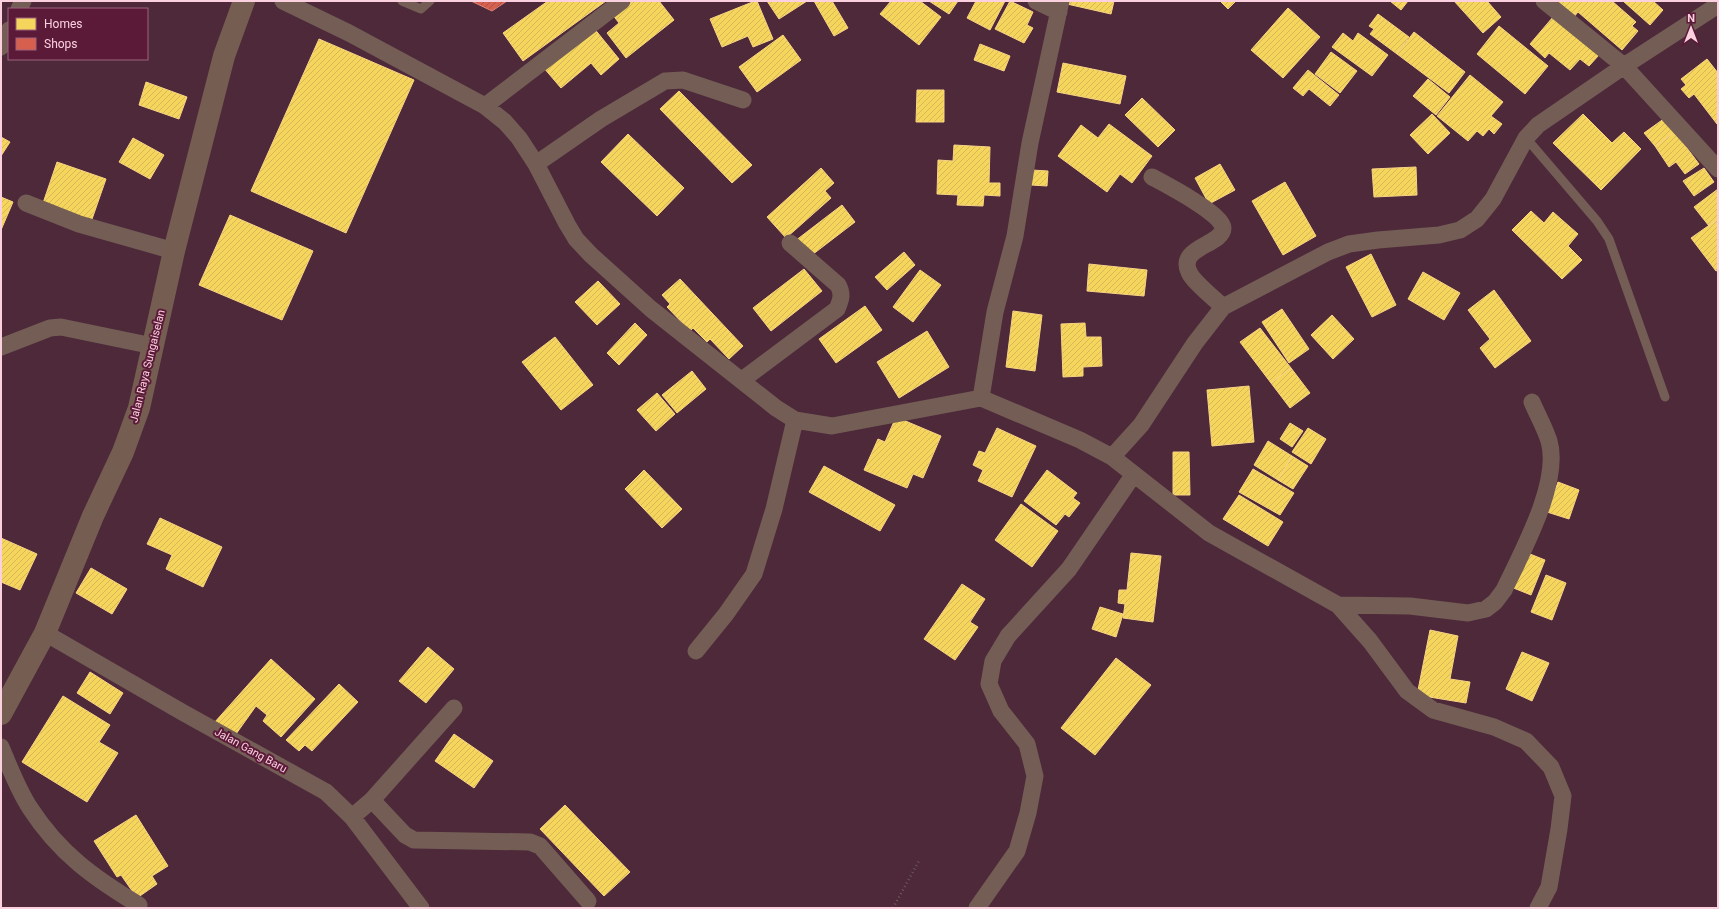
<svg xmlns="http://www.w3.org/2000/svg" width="1719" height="909" font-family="Roboto,sans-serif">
<defs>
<pattern id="homes-hatch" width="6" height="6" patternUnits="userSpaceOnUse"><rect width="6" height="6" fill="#f6d55c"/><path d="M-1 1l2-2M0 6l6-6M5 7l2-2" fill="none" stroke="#d4b757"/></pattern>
<pattern id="shops-hatch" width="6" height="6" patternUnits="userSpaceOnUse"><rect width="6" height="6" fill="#d6604d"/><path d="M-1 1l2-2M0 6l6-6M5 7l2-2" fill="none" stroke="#a5544a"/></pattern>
</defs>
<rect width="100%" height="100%" fill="#4d293a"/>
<path fill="url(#homes-hatch)" stroke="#f8d484" d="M548,1H606L523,61L503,33Z
M628,1H659L674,20L626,58L607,33L619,23L612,14Z
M755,1H757L773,39L753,47L748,36L722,47L710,19Z
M767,1H807L779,19Z
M814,1H832L848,28L834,36Z
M891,1H920L941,17L919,45L880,14Z
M929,1H958L949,14Z
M976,1H1005L990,30L967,18Z
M1010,1L1033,12L1027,25L1033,28L1024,43L995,29Z
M1067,1H1114L1111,14L1067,4Z
M1220,1H1236L1228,9Z
M1390,1H1408L1401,10Z
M1454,1H1487L1501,17L1483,33Z
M1554,1H1612L1636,22L1632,26L1638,31L1622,50L1578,12L1573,18Z
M1623,1H1653L1663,10L1650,25Z
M1288,8L1320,37L1283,78L1251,50Z
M1378,14L1409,37L1397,54L1370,34L1374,29L1369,26Z
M1553,17L1599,55L1589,66L1580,59L1570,70L1549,53L1545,58L1530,44Z
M1499,26L1548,66L1525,94L1477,54Z
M593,27L619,59L601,75L591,63L561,88L543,67Z
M1414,32L1465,72L1449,93L1397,54Z
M1343,33L1353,41L1358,33L1388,55L1372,76L1332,47Z
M783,35L801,60L757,92L739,67Z
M319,39L414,80L346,233L251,191Z
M980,44L1010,56L1004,71L974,60Z
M1331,52L1357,71L1340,93L1315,74Z
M1707,59L1718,73L1717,124L1694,94L1689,98L1681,89L1686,85L1681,79Z
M1063,63L1126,76L1120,104L1057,92Z
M1308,70L1339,95L1330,106L1309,89L1303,96L1293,88Z
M1470,75L1503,102L1491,116L1502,124L1494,134L1489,129L1483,136L1477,131L1468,141L1437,116Z
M1428,79L1450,97L1436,115L1413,96Z
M146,82L187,97L179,119L139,105Z
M917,90H944V122H916Z
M679,91L752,165L732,183L660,109Z
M1142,98L1175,130L1158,147L1125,115Z
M1432,114L1450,133L1428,154L1410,135Z
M1583,114L1612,143L1624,132L1641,149L1601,190L1553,143Z
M1665,118L1675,132L1655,146L1644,133Z
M1109,124L1152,156L1132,183L1120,174L1107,192L1058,156L1081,125L1098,138Z
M1675,132L1699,164L1685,174L1676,162L1669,167L1655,146Z
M628,134L684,188L657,216L601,162Z
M1,137L10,142L1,156Z
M133,138L164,155L150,179L119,162Z
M954,145L990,147L989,183H1000V196L984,195L983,206L957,205L958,195L937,194L938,160L953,161Z
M57,162L106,179L91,222L42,206Z
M1220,164L1235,190L1209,204L1195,178Z
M1416,167L1417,195L1374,197L1372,169Z
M821,168L834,183L825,191L831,198L786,238L767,217Z
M1704,168L1714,182L1694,196L1683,181Z
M1032,170L1048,171L1047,186L1031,185Z
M1285,182L1316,236L1283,255L1252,201Z
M1718,189V219L1709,226L1694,207Z
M1,197L13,202L1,230Z
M842,205L855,222L808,258L795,241Z
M1531,211L1544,223L1553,212L1578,234L1568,246L1582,260L1562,279L1512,230Z
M230,215L313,251L282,320L199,285Z
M1718,219V270L1716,271L1691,238Z
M904,252L915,265L887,290L875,277Z
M1371,254L1396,305L1372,317L1346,267Z
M1089,264L1147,270L1144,296L1087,291Z
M804,269L822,291L771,331L753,308Z
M920,270L941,285L913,322L893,307Z
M1423,272L1460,293L1444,320L1408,299Z
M680,279L743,346L729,359L710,339L707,342L693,328L690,331L667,307L670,304L662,295Z
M598,281L620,304L597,325L575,302Z
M1494,290L1531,341L1495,368L1480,348L1490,339L1468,310Z
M865,306L882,330L836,363L819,339Z
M1282,309L1309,349L1289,363L1262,322Z
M1013,311L1042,315L1035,371L1006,367Z
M1332,315L1354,339L1333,359L1311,335Z
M635,323L647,335L619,365L607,353Z
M1085,323L1086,337H1101L1102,366L1083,367V376L1063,377L1061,324Z
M1260,328L1291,368L1271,383L1240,342Z
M927,331L949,367L899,398L877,362Z
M555,337L593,385L561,410L522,362Z
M1291,368L1310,393L1290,408L1271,383Z
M692,371L706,389L677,413L662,395Z
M1249,386L1254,442L1212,446L1207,390Z
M657,393L675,414L656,431L637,410Z
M896,417L941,436L923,478L913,474L907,488L864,470L878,439L885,442Z
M1290,423L1303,431L1292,447L1280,439Z
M997,428L1036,446L1012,497L978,481L983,470L973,465L979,451L985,453Z
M1308,428L1326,439L1311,464L1292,452Z
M1268,441L1292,456L1278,480L1254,465Z
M1173,452H1189L1190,495H1173Z
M1292,456L1308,466L1293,489L1278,480Z
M824,466L895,505L880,531L809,492Z
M1253,469L1294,493L1280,515L1239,492Z
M644,470L682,509L662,528L625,489Z
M1047,470L1077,493L1073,498L1080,503L1069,517L1065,514L1056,525L1024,501Z
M1558,482L1579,490L1569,519L1547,512Z
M1239,495L1283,522L1268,546L1223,519Z
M1021,504L1058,531L1032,567L995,540Z
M160,518L222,547L203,587L166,569L172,555L147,544Z
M1,538L37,554L20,590L1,582Z
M1525,552L1545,560L1531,595L1511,587Z
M1131,553L1161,556L1153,622L1123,618L1125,604L1118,603L1119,590H1127Z
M91,568L127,589L112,614L76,593Z
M1546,575L1566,583L1552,620L1531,612Z
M962,584L985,599L970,622L978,627L955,660L924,639Z
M1100,607L1123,614L1116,637L1092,629Z
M1430,630L1458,636L1450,679L1470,682L1466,703L1417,695Z
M428,647L454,669L426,703L399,681Z
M1522,652L1549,663L1532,701L1506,689Z
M1116,658L1151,685L1095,755L1061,728Z
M271,659L315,699L281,737L263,721L267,715L256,706L236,734L214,723Z
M90,672L123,693L110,714L77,693Z
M339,684L358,702L312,751L305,745L299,751L286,740Z
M63,696L110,725L99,742L118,753L87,802L22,762Z
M454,734L493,761L474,788L435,761Z
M565,805L630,872L604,896L540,829Z
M136,815L168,866L152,876L157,884L137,898L121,875L117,877L94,841Z"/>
<path fill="url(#shops-hatch)" stroke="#e18279" d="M471,1H507L492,11Z"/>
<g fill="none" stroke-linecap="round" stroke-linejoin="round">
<path stroke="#725c5b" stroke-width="2.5" stroke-dasharray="1 3" stroke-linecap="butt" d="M893,908L920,859"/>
<path stroke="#735d55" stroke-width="9" d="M402,1L421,9L430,1
M1526,138L1597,221L1609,239L1665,397"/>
<path stroke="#735d55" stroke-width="17" d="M283,1L349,33L485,106L505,122L519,138L536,164L567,224L576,239L591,255L651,309L776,408L795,420L832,426L981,398L1080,440L1112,457L1141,425L1195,343L1223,307L1328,252L1349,244L1378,240L1439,235L1460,230L1477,219L1493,199L1526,138L1538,125L1624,66L1718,5
M1036,1L1059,12
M1544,1L1624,66L1718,169
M19,9L23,1
M1,47L9,30
M485,106L622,1
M536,164L601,119L665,81L683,80L743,100
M1152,177C1165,184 1223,214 1223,228C1223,245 1177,247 1189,272C1193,282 1215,299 1223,307
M26,203L79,224L174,251
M1,347L50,328L61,327L153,346
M742,380L837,309C841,300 843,294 838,285L790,243
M981,398L995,312L1015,236L1030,143L1061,1
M1112,457L1209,533L1338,605L1370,641L1407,691L1433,710L1494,727L1526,741L1551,767L1563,796L1559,829L1549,887L1538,908
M1338,605L1410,606L1468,613L1486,609L1495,602L1504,590C1522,552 1561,482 1549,441C1545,428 1537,414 1532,402
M45,633L182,712L326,792L352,817L421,908
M696,651L726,614L754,574L774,509L795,420
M1,747C10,768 18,790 30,808C59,853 94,878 139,905
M372,800L405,835L414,840L530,842L540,846L588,901
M352,817L372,800L454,708
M977,908L1017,851L1028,813L1035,776L1027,744L1001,711L989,684L993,661L1008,636L1069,569L1134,474"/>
<path stroke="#755d51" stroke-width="22" d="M1,714L45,633L93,516L123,452L139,408L174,251L224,56L244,1"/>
</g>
<g text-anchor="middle" stroke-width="4" stroke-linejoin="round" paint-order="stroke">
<g font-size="11" fill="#fbd1e0" stroke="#5c1a39">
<text transform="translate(147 366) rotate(-76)" y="4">Jalan Raya Sungaiselan</text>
<text transform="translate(251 750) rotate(29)" y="4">Jalan Gang Baru</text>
</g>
</g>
<rect width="1719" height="909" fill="none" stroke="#fbd1e0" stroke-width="4"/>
<rect x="8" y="8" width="140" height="52" fill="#5c1a39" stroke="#9c637c"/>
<rect x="16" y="18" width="20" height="12" fill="#f6d55c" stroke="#9c637c"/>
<text x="44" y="28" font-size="12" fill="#fbd1e0">Homes</text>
<rect x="16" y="38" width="20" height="12" fill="#d6604d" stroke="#9c637c"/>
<text x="44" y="48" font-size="12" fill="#fbd1e0">Shops</text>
<g transform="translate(1691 28)" stroke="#5c1a39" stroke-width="3" paint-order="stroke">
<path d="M0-3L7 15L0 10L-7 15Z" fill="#fbd1e0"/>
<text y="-6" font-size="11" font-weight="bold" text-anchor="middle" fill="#fbd1e0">N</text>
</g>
</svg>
